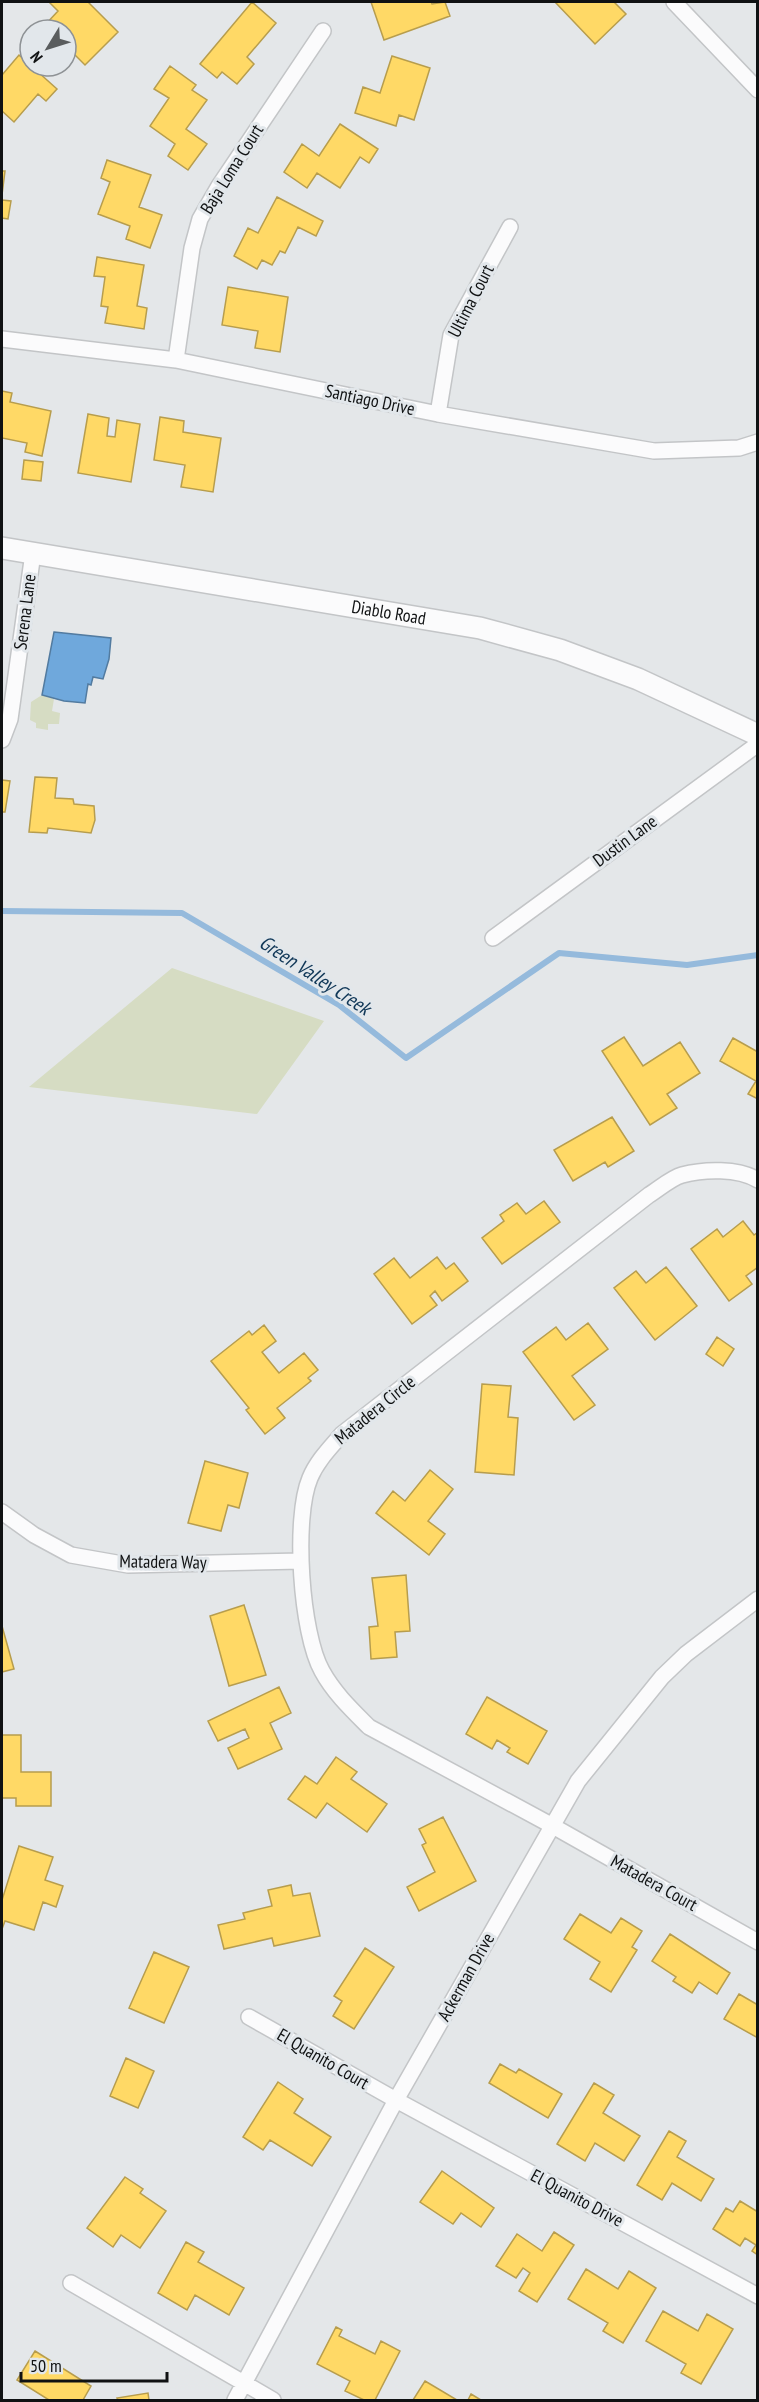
<svg xmlns="http://www.w3.org/2000/svg" width="759" height="2402" font-family="'PT Sans Narrow',sans-serif">
<rect width="100%" height="100%" fill="#e4e7e9"/>
<path fill="#d6dcc3" d="M42,695L54,699L52,711L60,713L59,724H48V730L36,728V723L30,720L31,702Z
M172,968L324,1021L257,1114L29,1087Z"/>
<path fill="#ffd966" stroke="#b79d4d" stroke-width="1.5" d="M49,2H88L118,32L85,65L66,46V30H50L45,25L58,11Z
M252,2L276,23L247,57L254,64L237,84L222,72L217,78L200,64Z
M371,2H431L432,4L445,2L450,16L384,40Z
M555,2H614L626,14L595,44Z
M19,55L57,89L46,101L38,94L14,122L2,111V75Z
M392,56L430,68L414,120L399,115L396,126L355,113L363,87L380,93Z
M170,66L196,85L192,90L207,100L186,129L207,144L188,170L168,156L175,144L150,126L169,98L154,89Z
M340,124L378,149L369,163L360,157L340,188L317,173L307,188L284,172L302,144L319,156Z
M107,160L151,175L139,207L162,215L150,248L126,239L130,226L98,214L110,182L101,178Z
M2,171H5L2,195Z
M277,197L323,221L316,236L298,227L285,253L280,251L272,265L262,260L257,269L234,256L248,228L258,233Z
M2,200L11,201L8,219L2,218Z
M97,257L144,265L137,306L147,308L144,329L105,323L108,307L101,306L105,277L94,276Z
M228,287L288,297L280,352L255,348L258,331L222,325Z
M2,391L12,393L10,402L51,411L42,456L25,452L27,443L2,438Z
M88,414L109,418L107,436L115,437L117,420L140,424L131,482L78,473Z
M160,417L184,421L183,432L221,438L213,492L181,487L185,465L154,460Z
M24,460L43,462L41,481L22,479Z
M35,777L57,778L55,798L73,799L74,804L94,806L95,820L91,833L48,828L47,833L29,832Z
M2,780L10,781L5,812H2Z
M624,1037L643,1066L680,1042L700,1073L667,1094L677,1108L650,1125L602,1051Z
M733,1038L758,1052V1099L748,1094L756,1081L720,1061Z
M612,1117L634,1151L608,1167L605,1162L573,1181L554,1150Z
M544,1201L560,1222L502,1264L482,1238L504,1221L500,1215L517,1203L526,1214Z
M743,1221L754,1235L758,1232V1267L746,1276L752,1284L729,1301L691,1249L717,1229L723,1237Z
M437,1257L446,1269L454,1263L468,1281L442,1301L435,1291L430,1296L437,1305L412,1324L374,1274L394,1258L410,1278Z
M666,1267L697,1306L655,1340L614,1288L636,1271L646,1283Z
M588,1323L608,1349L572,1376L595,1405L574,1420L523,1352L556,1327L566,1340Z
M264,1325L276,1341L262,1352L279,1373L304,1353L318,1370L308,1378L311,1381L277,1408L285,1418L265,1434L246,1410L249,1408L211,1361L249,1331L252,1335Z
M717,1337L734,1349L723,1366L706,1354Z
M482,1384L511,1386L508,1417L518,1418L514,1475L475,1472Z
M205,1461L248,1473L239,1508L228,1505L221,1531L188,1523Z
M430,1470L453,1489L428,1521L445,1534L429,1555L376,1513L393,1491L405,1501Z
M406,1575L410,1631L395,1632L397,1657L371,1659L369,1627L378,1626L372,1578Z
M244,1605L266,1675L229,1686L210,1616Z
M2,1626L14,1669L2,1672Z
M279,1687L291,1713L270,1723L282,1749L238,1769L228,1748L249,1738L245,1729L218,1741L208,1721Z
M487,1697L547,1731L528,1764L507,1752L510,1748L497,1740L492,1749L466,1734Z
M2,1735H21V1772H51V1806H16V1798H2Z
M336,1757L357,1772L351,1779L387,1804L367,1832L327,1803L316,1818L288,1799L305,1776L317,1784Z
M443,1817L476,1881L419,1911L407,1887L435,1872L422,1845L426,1843L419,1829Z
M19,1846L53,1857L45,1880L63,1886L56,1907L43,1902L34,1930L5,1921L2,1929V1900Z
M291,1885L293,1896L310,1893L320,1936L274,1946L272,1938L224,1949L218,1925L245,1919L243,1913L272,1906L268,1890Z
M580,1914L611,1933L621,1918L642,1931L632,1947L637,1950L611,1992L590,1979L600,1962L564,1939Z
M670,1934L730,1973L717,1994L699,1982L692,1993L673,1981L676,1977L652,1961Z
M365,1948L394,1967L354,2029L333,2016L342,2001L334,1996Z
M154,1952L189,1967L164,2023L129,2008Z
M739,1994L758,2005V2038L724,2019Z
M126,2058L154,2071L138,2108L110,2096Z
M500,2064L516,2073L519,2069L562,2094L548,2118L489,2083Z
M278,2082L303,2099L294,2113L331,2137L312,2166L270,2140L263,2150L243,2137Z
M594,2083L614,2095L603,2113L640,2136L624,2161L595,2143L585,2161L557,2144Z
M669,2131L686,2141L677,2157L714,2179L701,2201L672,2183L662,2200L637,2185Z
M442,2171L494,2208L481,2227L461,2213L453,2224L420,2202Z
M125,2177L143,2189L140,2193L166,2211L140,2248L121,2235L113,2247L87,2228Z
M740,2201L758,2212V2255L752,2251L756,2245L745,2238L740,2246L713,2229L726,2208L733,2212Z
M554,2232L574,2245L537,2302L519,2291L530,2273L523,2268L516,2278L496,2266L517,2234L542,2251Z
M186,2242L204,2252L198,2262L244,2288L229,2315L195,2295L187,2310L158,2293Z
M586,2269L618,2289L629,2271L656,2288L623,2343L603,2331L608,2323L568,2299Z
M663,2311L698,2331L707,2314L733,2329L701,2384L681,2373L686,2364L646,2341Z
M336,2327L342,2330L339,2336L375,2354L381,2341L400,2351L375,2400H364L345,2391L350,2381L317,2364Z
M35,2351L91,2386L83,2400H49L17,2380Z
M425,2381L457,2400H413Z
M148,2393L149,2400H118L117,2398Z
M471,2394L481,2400H468Z"/>
<path fill="#6fa8dc" stroke="#527ba0" stroke-width="1.5" d="M54,632L111,638L109,659L103,679L93,677L91,685L88,684L85,703L64,701L42,695Z"/>
<g fill="none" stroke-linecap="round" stroke-linejoin="round">
<path stroke="#95badc" stroke-width="6" d="M2,911L182,913L339,1005L406,1058L559,953L687,965L758,955"/>
<defs>
<path id="street" d="M674,2L758,90
M2,339L176,360L438,414L654,451L739,448L758,442
M176,360L192,248L200,219L219,186L323,31
M438,414L451,335L510,227
M2,740L10,719L33,553
M493,938L758,744
M758,1180C738,1168 704,1169 682,1175C671,1178 659,1189 649,1195L342,1434C330,1448 317,1461 310,1478C293,1518 301,1634 322,1671C334,1693 352,1710 369,1727L551,1825L758,1942
M2,1512L34,1535L71,1555L128,1565L301,1561
M249,2017L396,2100L758,2296
M71,2283L273,2400
M235,2400L396,2100L578,1781L662,1677L686,1654L758,1599"/>
<g id="secondary">
<path id="s1" d="M2,548L480,628L560,650L638,679L758,735"/>
</g>
</defs>
<use href="#street" stroke="#c3c5c7" stroke-width="18"/>
<use href="#secondary" stroke="#c3c5c7" stroke-width="24"/>
<use href="#street" stroke="#fbfbfc" stroke-width="15"/>
<use href="#secondary" stroke="#fbfbfc" stroke-width="21"/>
</g>
<g text-anchor="middle" stroke-width="6" stroke-linejoin="round" paint-order="stroke">
<g font-size="18" fill="#101213" stroke="#e2e7eb">
<text transform="translate(232 169) rotate(-58)" y="6">Baja Loma Court</text>
<text transform="translate(471 301) rotate(-63)" y="6">Ultima Court</text>
<text transform="translate(370 400) rotate(12)" y="6">Santiago Drive</text>
<text transform="translate(25 612) rotate(-83)" y="6">Serena Lane</text>
<text dy="6" stroke="none"><textPath href="#s1" startOffset="392">Diablo Road</textPath></text>
<text transform="translate(625 841) rotate(-36)" y="6">Dustin Lane</text>
<text transform="translate(375 1410) rotate(-39)" y="6">Matadera Circle</text>
<text transform="translate(163 1562) rotate(1)" y="6">Matadera Way</text>
<text transform="translate(654 1883) rotate(29)" y="6">Matadera Court</text>
<text transform="translate(466 1977) rotate(-61)" y="6">Ackerman Drive</text>
<text transform="translate(323 2059) rotate(30)" y="6">El Quanito Court</text>
<text transform="translate(577 2198) rotate(28)" y="6">El Quanito Drive</text>
</g>
<g font-size="20" font-style="italic" fill="#103757" stroke="#e2e7eb">
<text transform="translate(315 975) rotate(33)" y="7">Green Valley Creek</text>
</g>
</g>
<rect width="759" height="2402" fill="none" stroke="#101213" stroke-width="6"/>
<g transform="translate(48 48) rotate(232)"><circle r="28" fill="#e2e7eb" stroke="#8e9295" stroke-width="1.5"/>
<path d="M0-4.5L10 22L0 15L-10 22Z" fill="#5a5d5e"/>
<text y="-9" font-size="16" font-weight="bold" text-anchor="middle" fill="#101213">N</text>
</g>
<path d="M21 2372v9h146v-9" fill="none" stroke="#101213" stroke-width="3"/>
<text x="30" y="2372" font-size="18" fill="#101213" stroke="#e2e7eb" stroke-width="4.5" paint-order="stroke">50 m</text>
</svg>
